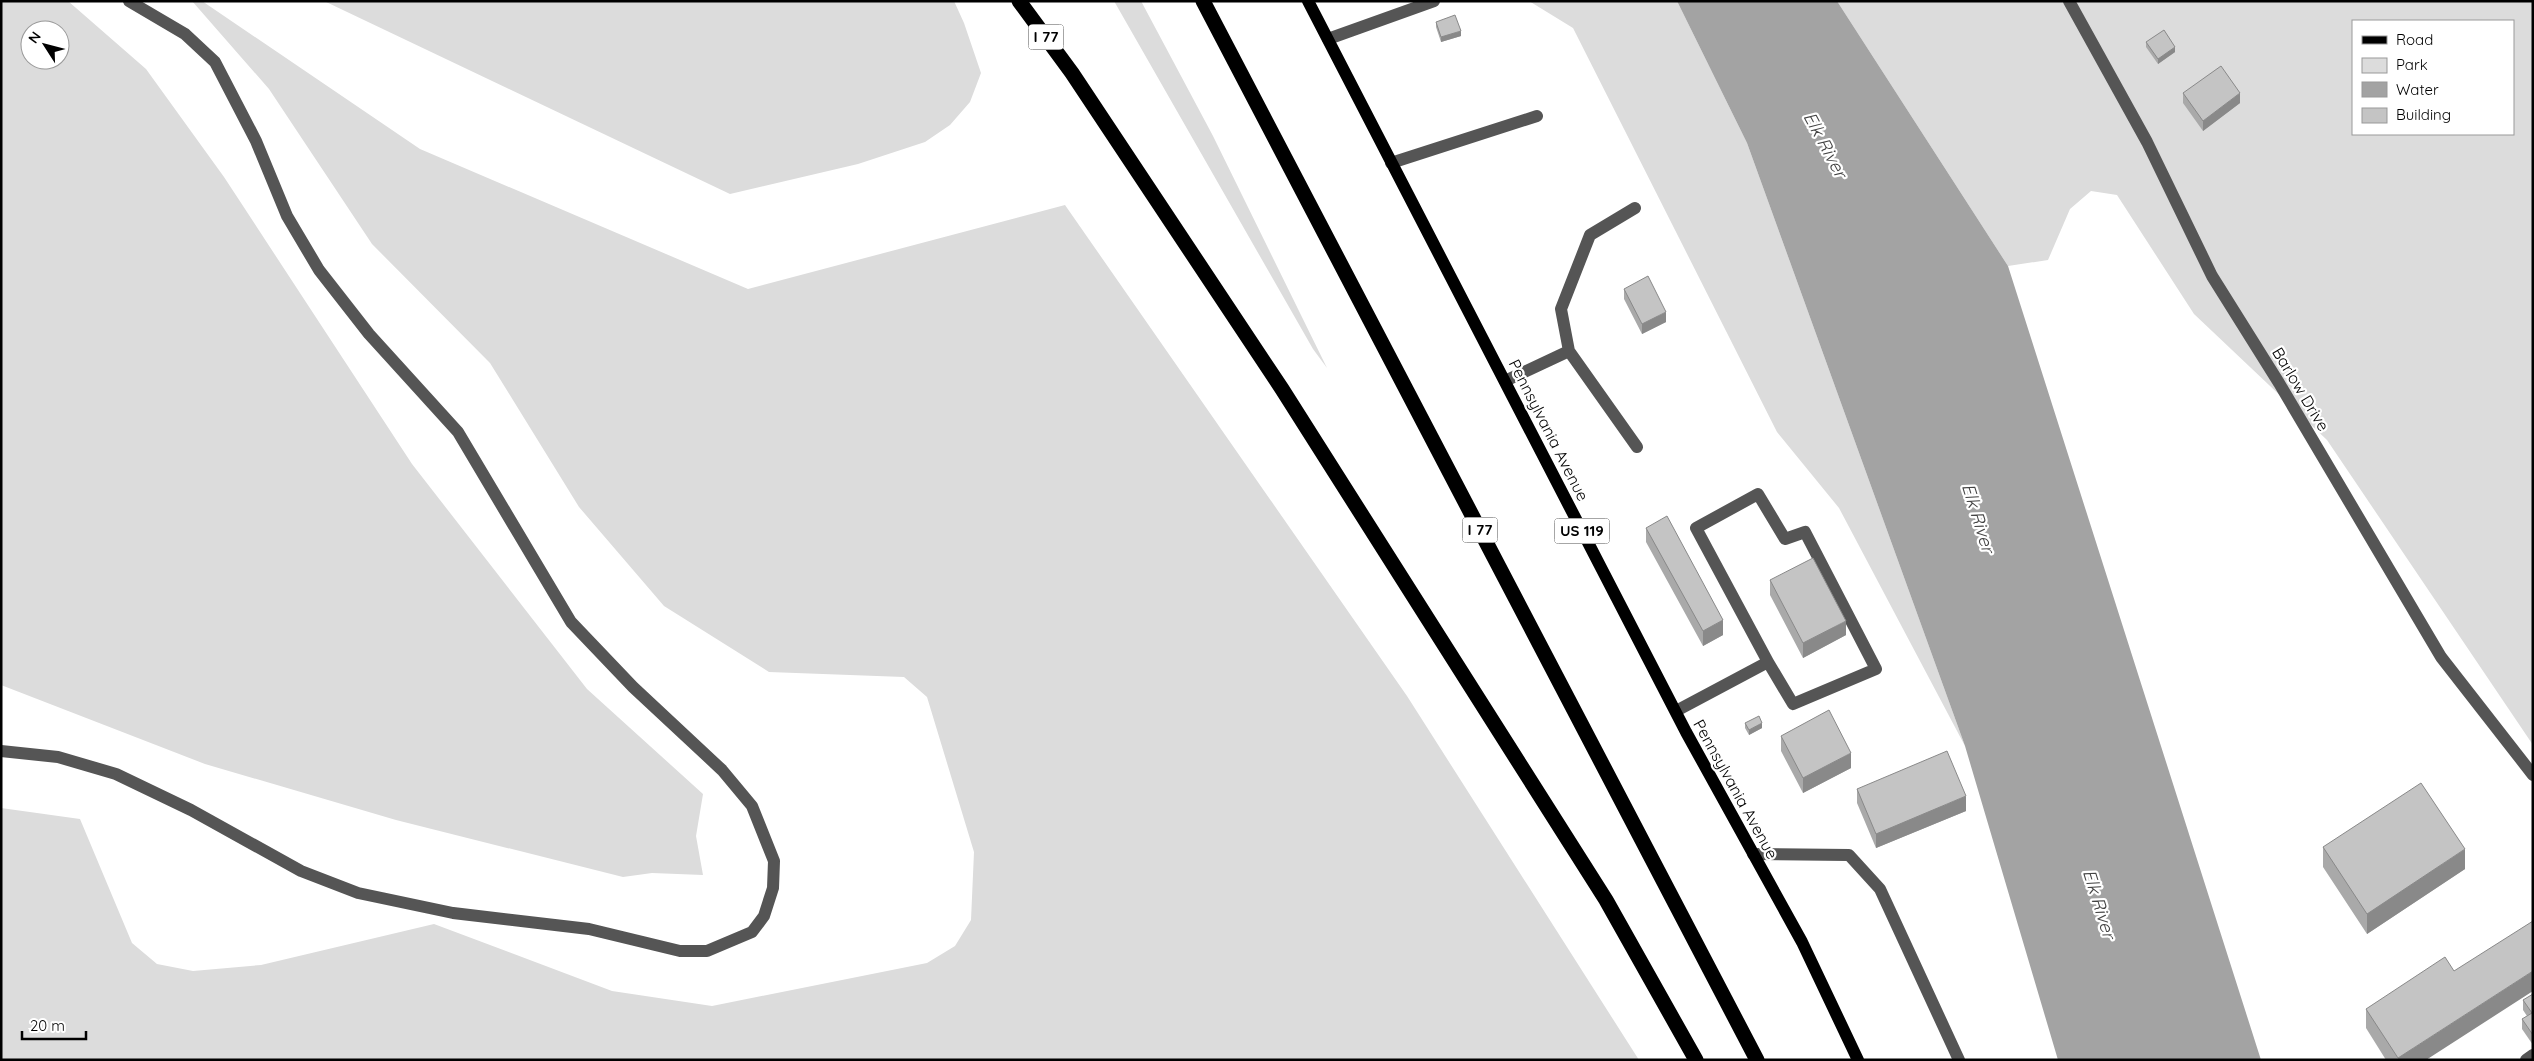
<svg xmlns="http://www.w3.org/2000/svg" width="2534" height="1061" font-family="Quicksand,sans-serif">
<rect width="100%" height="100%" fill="#fff"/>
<path fill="#dcdcdc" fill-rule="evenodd" d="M1,1H68L146,69L224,177L412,464L587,689L703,794L696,836L703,875L652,873L623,877L396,820L205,764L1,685ZM30,30H60V60H30Z
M192,1H202L420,149L748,289L1065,205L1407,696L1639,1060H1V808L80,819L132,943L157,964L193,971L261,965L434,924L612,991L712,1006L927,963L955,946L971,920L974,852L927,697L904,677L769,672L664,606L579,507L490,363L372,244L269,89Z
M324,1H954L964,23L981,73L970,102L950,125L925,142L858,164L730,194Z
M1114,1H1141L1213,136L1327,368L1313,349Z
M1529,1H1677L1747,143L1965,746L1839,508L1777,432L1573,28Z
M1837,1H2533V745L2327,440L2194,314L2117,195L2091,191L2070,209L2048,260L2008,266ZM2353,21H2513V134H2353Z"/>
<path fill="#a3a3a3" d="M1677,1H1837L2008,266L2261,1060H2058L1965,746L1747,143Z"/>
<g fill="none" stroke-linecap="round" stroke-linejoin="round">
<path stroke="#555" stroke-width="12" d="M2069,1L2147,142L2212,276L2279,383L2441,657L2533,775
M1328,39L1434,1
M1391,163L1537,116
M1569,351L1561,309L1590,235L1635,208
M1505,381L1569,351L1637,447
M1676,711L1768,662L1793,704L1876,669L1805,532L1785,539L1758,494L1696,528L1768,662
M1,751L58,757L116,774L191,810L301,871L358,893L453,913L589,929L680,951H707L752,932L764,916L773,888L774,861L752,806L722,770L633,687L571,622L458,432L369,334L319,270L287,216L256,141L215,62L185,34L129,1
M1753,854L1849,855L1880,889L1959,1060
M2526,1060L2533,1055"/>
<path stroke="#000" stroke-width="12" d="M1308,1L1686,732L1802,942L1858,1060"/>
<path stroke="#000" stroke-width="15" d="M1019,1L1072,73L1282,389L1606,900L1696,1060
M1203,1L1757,1060"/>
</g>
<path fill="#a9a9a9" d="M1436,22L1461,36L1441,42L1436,27Z
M2146,42L2175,52L2158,64L2146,47Z
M2183,93L2240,103L2203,131L2183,103Z
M1624,289L1666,322L1642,334L1624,299Z
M1646,528L1723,635L1703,646L1646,542Z
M1770,580L1846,635L1803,658L1770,595Z
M1745,723L1762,728L1749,735L1745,728Z
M1781,736L1851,768L1803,793L1781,751Z
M1857,789L1966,811L1876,848L1857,803Z
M2323,847L2465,869L2367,934L2323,867Z
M2533,994V1045L2522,1029V1019L2527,1016L2523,1010V1000Z
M2366,1009L2426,1060H2386L2366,1028Z"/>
<path fill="#898989" d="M1461,31V36L1441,42V37Z
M2175,47V52L2158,64V59Z
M2240,93V103L2203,131V121Z
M1666,312V322L1642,334V324Z
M1723,620V635L1703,646V631Z
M1846,621V635L1803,658V643Z
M1762,723V728L1749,735V730Z
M1851,753V768L1803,793V778Z
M1966,796V811L1876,848V834Z
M2465,849V869L2367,934V914Z
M2533,971V991L2426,1060H2398V1058Z"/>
<path fill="#c4c4c4" stroke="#898989" d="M1455,15L1461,31L1441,37L1436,22Z
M2164,30L2175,47L2158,59L2146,42Z
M2221,66L2240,93L2203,121L2183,93Z
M1648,276L1666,312L1642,324L1624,289Z
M1667,516L1723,620L1703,631L1646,528Z
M1813,558L1846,621L1803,643L1770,580Z
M1829,710L1851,753L1803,778L1781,736Z
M1759,716L1762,723L1749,730L1745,723Z
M1947,751L1966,796L1876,834L1857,789Z
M2421,783L2465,849L2367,914L2323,847Z
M2533,921V971L2398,1058L2366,1009L2445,957L2454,971Z
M2533,994V1035L2522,1019L2532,1013L2523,1000Z"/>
<g text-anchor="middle" stroke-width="4.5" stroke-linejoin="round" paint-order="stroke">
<g fill="#fff" stroke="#4c4c4c" stroke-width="1">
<rect x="1028.5" y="24.5" width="35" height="25" rx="4"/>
<rect x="1462.5" y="517.5" width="35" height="25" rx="4"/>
<rect x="1554.5" y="518.5" width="55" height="25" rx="4"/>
</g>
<g font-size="15" font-weight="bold" fill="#000">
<text x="1046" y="42">I 77</text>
<text x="1480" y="535">I 77</text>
<text x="1582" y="536">US 119</text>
</g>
<g font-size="16" fill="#000" stroke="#fff">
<text transform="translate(2301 389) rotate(59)" y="6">Barlow Drive</text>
<text transform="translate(1549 430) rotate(63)" y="6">Pennsylvania Avenue</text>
<text transform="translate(1736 789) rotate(61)" y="6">Pennsylvania Avenue</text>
</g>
<g font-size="18" font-style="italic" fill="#444" stroke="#fff">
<text transform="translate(1825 145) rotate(62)" y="6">Elk River</text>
<text transform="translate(1978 518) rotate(73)" y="6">Elk River</text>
<text transform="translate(2099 904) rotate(73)" y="6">Elk River</text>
</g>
</g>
<rect width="2534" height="1061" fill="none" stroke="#000000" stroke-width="5"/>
<rect x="2352" y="20" width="162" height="115" fill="#ffffff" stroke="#999999"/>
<rect x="2362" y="36" width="25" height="8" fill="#000000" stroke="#999999"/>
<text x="2396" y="45" font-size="15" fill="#000000">Road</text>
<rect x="2362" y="58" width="25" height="15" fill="#dcdcdc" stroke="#999999"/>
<text x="2396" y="70" font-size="15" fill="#000000">Park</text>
<rect x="2362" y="82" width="25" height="15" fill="#a3a3a3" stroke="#999999"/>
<text x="2396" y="95" font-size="15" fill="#000000">Water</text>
<rect x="2362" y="108" width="25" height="15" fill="#c4c4c4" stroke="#999999"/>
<text x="2396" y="120" font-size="15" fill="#000000">Building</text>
<g transform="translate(45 45) rotate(306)"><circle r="24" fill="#ffffff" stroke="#999999"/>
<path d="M0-4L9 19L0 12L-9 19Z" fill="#000000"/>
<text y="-8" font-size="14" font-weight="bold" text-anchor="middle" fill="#000000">N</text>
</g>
<path d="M22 1031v8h64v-8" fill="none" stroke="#000000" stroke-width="2.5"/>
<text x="30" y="1031" font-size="15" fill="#000000" stroke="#ffffff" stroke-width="4" paint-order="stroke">20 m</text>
</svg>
